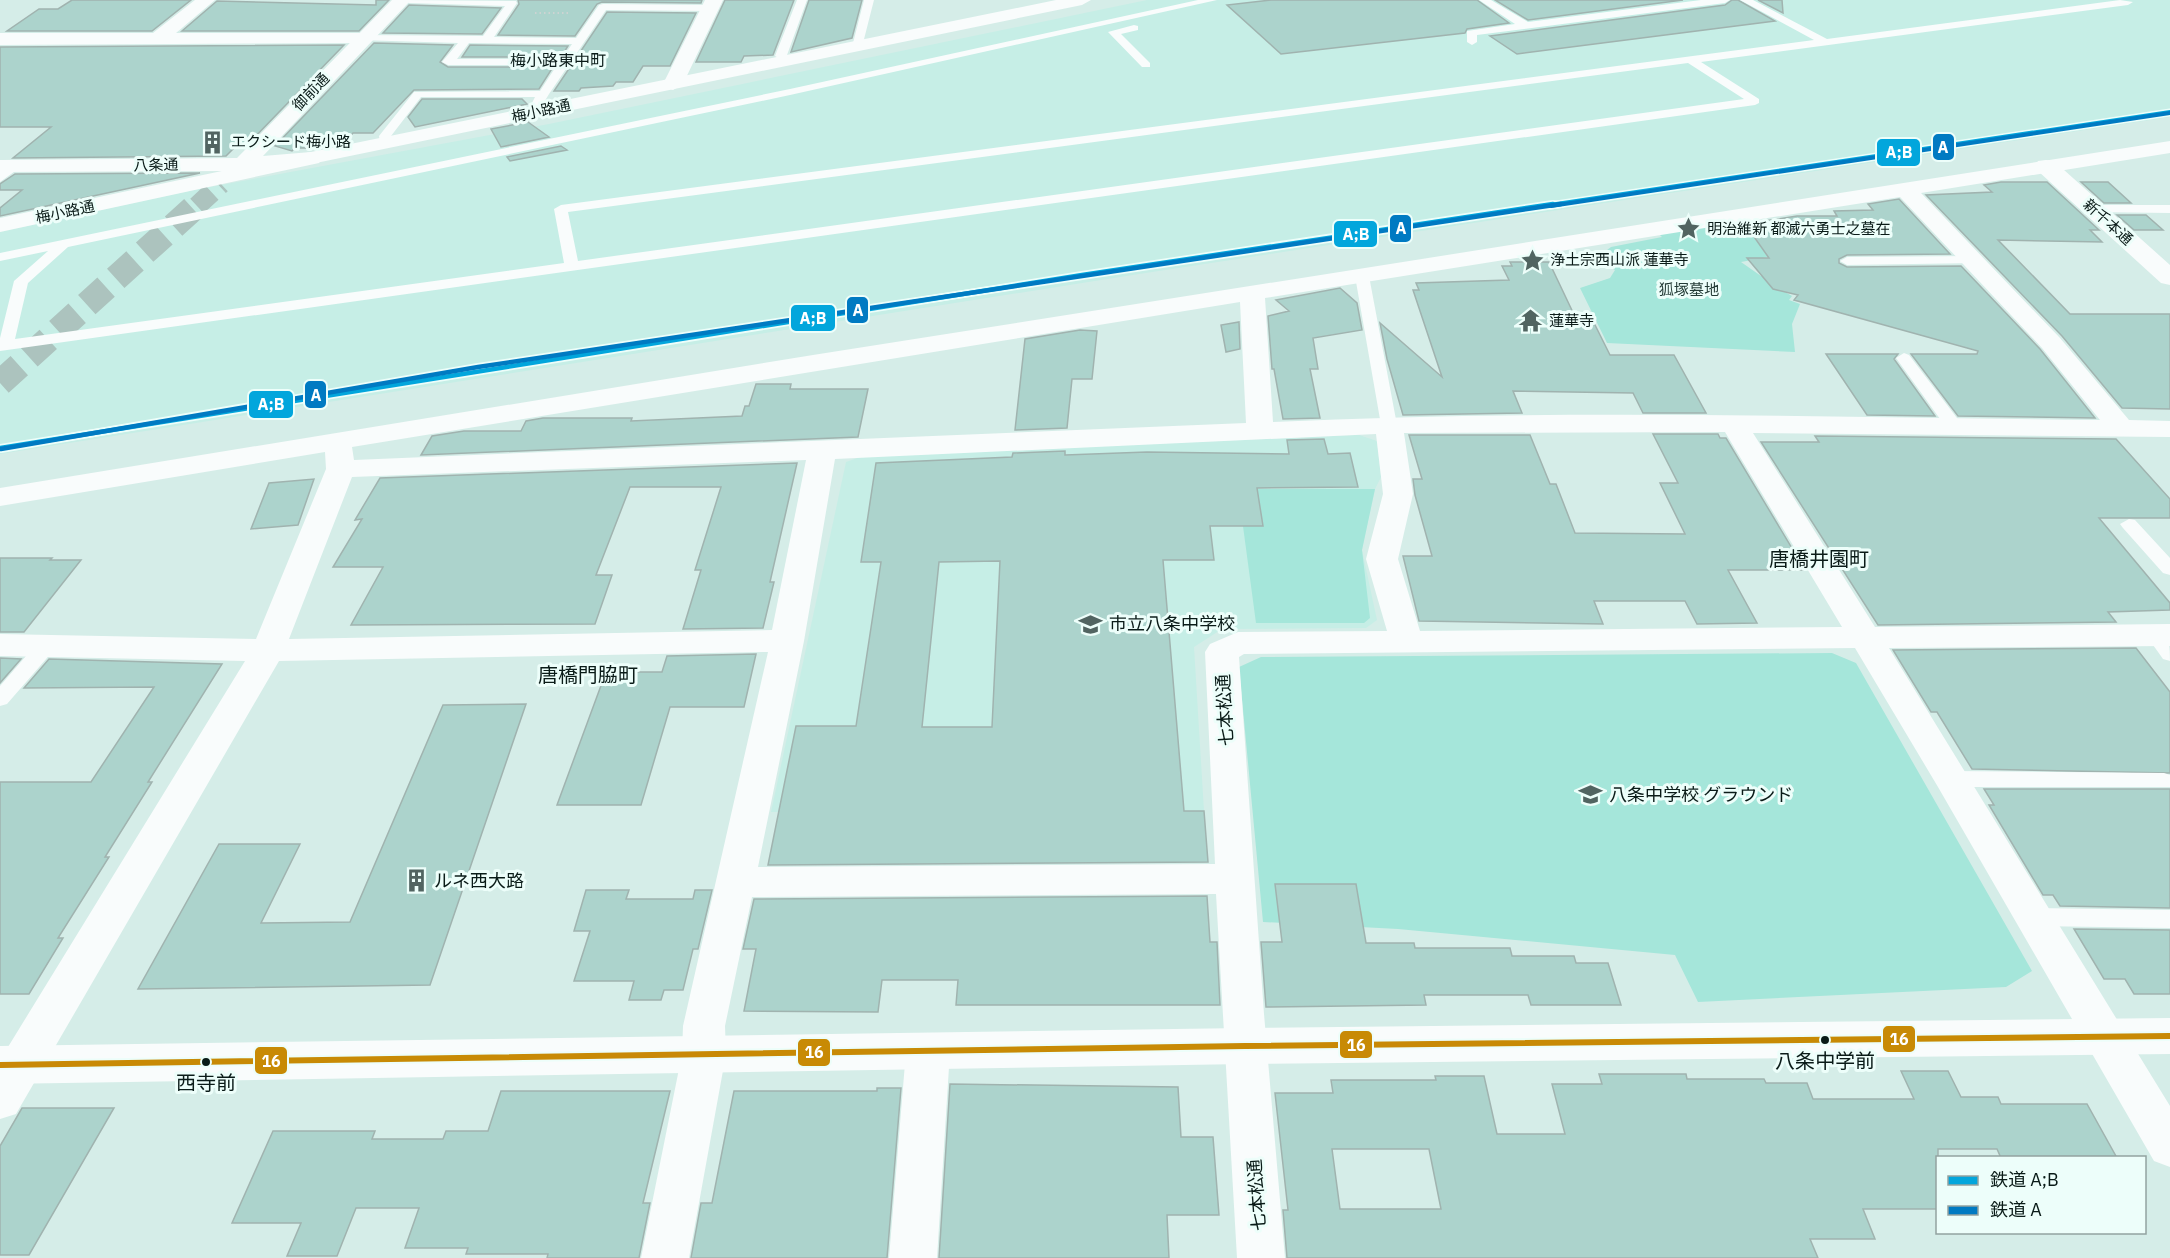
<svg xmlns="http://www.w3.org/2000/svg" width="2170" height="1258" font-family="'IBM Plex Sans','Noto Sans JP',sans-serif">
<rect width="100%" height="100%" fill="#d5ede8"/>
<path fill="#c6eee6" d="M1147,0H2170V117L1139,274L0,454V232L194,190L549,124Z
M1359,435L1377,441L1381,477L1375,489L1362,550L1377,620L1366,628L1222,629L1194,647L1204,811L771,812L846,462L863,456Z"/>
<path fill="#a5e6da" d="M1729,223L1738,229L1799,234L1779,255L1741,262L1761,276H1793L1785,292L1792,296L1789,300L1800,304L1792,324L1795,352L1607,343L1580,288L1610,278L1615,270L1595,259L1611,247L1662,237L1659,234Z
M1238,489H1375L1362,550L1370,618L1364,623H1256Z
M1832,653L1856,663L2032,971L2006,987L1698,1002L1675,955L1398,929L1263,922L1239,667L1261,657Z"/>
<path fill="#acd3cc" stroke="#a0b3af" stroke-width="1.5" fill-rule="evenodd" d="M72,0H191L152,31H7L39,9H58Z
M376,0H389L359,31H182L217,1L376,5Z
M518,0H702L701,3L602,2L597,4L575,36L498,35L519,4Z
M725,0H794L773,55L744,56L741,62H696Z
M809,0H862L852,38L791,52Z
M1271,0H1477L1509,23L1467,29L1465,33L1281,54L1227,5Z
M1495,0H1683L1528,20Z
M1732,0H1738L1775,21L1517,54L1490,36L1725,5Z
M1758,0H1782L1783,13Z
M409,5L501,8L482,34L383,33Z
M607,12L696,13L670,66H643L633,82H616L613,86L581,88L579,91H554Z
M374,43L453,45L440,62L448,67H553L539,89L414,90L373,133H353L347,140H324L313,148H295L292,151L275,146Z
M344,45L248,144H238L226,156L13,158L51,127H0V47Z
M470,45L568,46L561,57H462Z
M422,99H522L527,104L415,127L408,117Z
M528,122L549,137L501,147L491,129Z
M561,146L567,150L510,161L507,157Z
M200,173L0,216V208L22,190H0V184L15,174Z
M2001,182H2047L2099,230H2090L2102,242L1998,240L2070,314H2170V409L2122,408L2062,336L1926,195L1992,192L1984,185Z
M2081,182H2108L2131,203H2104Z
M1899,199L1950,254L1847,255L1839,259V263L1847,267L1961,266L2040,349L2095,418L1958,416L1911,354H1977L1978,351L1794,300L1798,295L1773,289L1747,258H1769L1745,224L1797,216H1837L1834,211L1873,210L1868,204Z
M2117,215H2146L2163,230H2134Z
M1510,262H1549L1578,323H1594L1610,355H1674L1706,413H1643L1633,393L1513,391L1522,413L1403,415L1387,359L1380,323L1442,377L1413,290H1419L1416,283L1509,280L1502,266H1512Z
M1340,288L1357,303L1362,330L1313,338L1318,369H1310L1320,418L1283,419L1274,369H1272L1268,316L1289,311L1276,300Z
M1239,322L1240,349L1226,352L1221,325Z
M1080,330L1097,331L1092,379H1072L1067,428L1015,430L1025,339Z
M1826,354H1898L1894,359L1935,416L1867,415Z
M756,384H791L790,389H868L858,437L421,455L432,436L464,431H521L526,421L543,418H632L631,421L742,416L745,406H749Z
M1653,434H1718L1720,438H1726L1805,570H1728L1757,623L1697,624L1685,601H1594L1603,624L1419,621L1403,556H1432L1415,495L1413,479H1422L1409,435H1530L1550,484H1556L1575,533L1685,534L1660,483H1678Z
M1815,436L2116,439L2170,499V518H2099L2170,603V610L2108,612L2116,622L1878,625L1761,442H1819Z
M1324,439L1328,454L1350,453L1358,487L1257,488L1263,526H1210L1214,560H1163L1184,811H1204L1208,862L768,865L796,726H856L881,562H861L876,463L1012,457L1013,453L1065,451V455L1147,452L1289,454L1287,440ZM1000,561L992,727H922L939,562Z
M797,463L770,582H774L763,628L683,629L701,570H695L721,487H630L596,575H612L595,624L351,625L383,567H333L362,519L355,520L380,478Z
M314,479L298,525L251,529L269,483Z
M0,558H52L50,560H81L24,632H0Z
M2136,648L2170,692V773L1972,769L1937,712H1931L1893,650Z
M756,654L744,707H670L641,805H557L606,672H662L667,656Z
M0,658L21,659L0,683Z
M49,659L222,664L148,782H152L105,857H109L58,938H63L29,994H0V782H91L154,687L24,688Z
M526,704L430,985L138,989L219,844H300L261,923L350,922L443,705Z
M1984,789H2170V908L2060,906L2053,895H2043L1989,805H1994Z
M1275,884H1356L1366,943H1414L1415,948H1510L1512,956H1574L1576,963H1608L1621,1005H1531L1528,995H1424L1426,1005L1266,1007L1261,942H1282Z
M586,890H629L626,899H693L695,890H712L698,949H693L683,990H664L661,1000H629L634,981H574L590,931H574Z
M1207,896L1210,942H1217L1220,1005H956L958,980H882L878,1012L744,1011L756,949H743L754,899Z
M2074,929L2170,930V994H2134L2125,979H2104Z
M1901,1071H1948L1961,1097H1998L2001,1104H2087L2117,1158H2001L1997,1149H1938V1209H1863L1875,1239H1810L1818,1258H1287L1283,1210H1288L1275,1093H1333L1331,1080H1436L1435,1076H1484L1497,1134H1565L1552,1084H1602L1599,1074H1686L1687,1079H1764L1766,1083H1807L1813,1099H1914ZM1332,1149H1429L1441,1209H1340Z
M950,1084L1178,1087L1181,1137H1213L1219,1215H1167L1169,1258H939Z
M877,1088H901L887,1258H691L701,1203H712L734,1091H877Z
M501,1091H670L643,1203H650L639,1258H547L548,1254H466L468,1248H405L419,1208H356L337,1256H287L301,1223H232L273,1131H375L372,1139H443L446,1131H488Z
M22,1108H114L29,1255H0V1146Z"/>
<g fill="none" stroke-linecap="round" stroke-linejoin="round">
<path stroke="#acc3be" stroke-width="20" stroke-dasharray="20 10" stroke-linecap="butt" d="M197,206L221,184"/>
<path stroke="#acc3be" stroke-width="26" stroke-dasharray="26 13" stroke-linecap="butt" d="M0,383L198,204"/>
<path stroke="#ccd4d2" stroke-width="2" stroke-dasharray="1.5 3" stroke-linecap="butt" d="M535,13H569"/>
<path fill="#f9fcfc" fill-rule="evenodd" d="M404,0L516,1L517,3L494,37L576,38L599,5L603,4L710,5L715,8L710,11L606,10L549,94L543,104L549,111L547,114H539L531,105L535,97H421L391,136L390,146L386,147L380,143L379,136L414,92L540,91L557,65H448L442,62L458,43L358,40V36L362,35L483,36L505,6L409,3ZM469,43L572,44L562,59H457Z
M797,0H807L787,55L796,61L790,64L775,56Z
M864,0H874L862,47L857,50L852,47Z
M1198,0H1217L790,95L68,247L28,283L15,339L564,263L554,209L561,205L1814,40L1740,0H1753L1827,39L2120,0L2133,2L2128,5L1701,62L1759,99V103L1755,105L0,351V338L14,281L48,251L0,261V253L790,89ZM1688,63L1744,99L578,261L568,212Z
M1479,0H1491L1528,22L1701,0H1730L1725,3L1477,35V42L1472,45L1467,42V31L1515,24Z
M1134,25L1138,26V30L1121,34L1150,63V67H1142L1108,32Z
M14,162L18,163V169L0,182V171Z
M2093,205H2170V213L2088,212V206Z
M1973,256L1978,257V263L1847,265L1840,261L1847,257Z
M1362,272L1369,276L1397,425L1389,430L1381,425L1355,276Z
M1904,353L1909,355L1960,422L1962,426L1960,430H1948L1896,358Z
M2129,519L2135,520L2170,558V575L2163,573L2123,528L2120,524Z
M2156,629C2170,633 2170,647 2170,661L2163,659L2146,635L2149,631Z
M46,640L53,641L56,646L53,651L7,704L0,706V686L39,641Z
M1952,771L2164,773L2170,775V787H1952L1944,784L1941,779L1944,774Z
M2035,908L2170,910V928L2035,926L2027,924L2023,917L2027,910Z"/>
<path fill="#f9fcfc" fill-rule="evenodd" d="M195,0H215L176,33H362L371,38L362,43L0,45V33H153Z
M705,0H723L683,84L673,90L666,88L663,84Z
M2170,141V153L1921,193L2060,338L2129,420L2170,421V437L1753,433L1875,627L2170,624V646L1889,648L2170,1106V1167L2154,1161L1938,787L1855,648L1244,654L1239,657L1264,1014L1285,1258H1237L1216,894L752,897L725,1026L726,1054L689,1258H641L682,1054L683,1026L768,652L279,661L16,1114L0,1119V1060L245,661L0,656V634L256,639L326,469L325,452L0,506V488L813,355ZM1900,197L2042,348L2100,420C1824,417 1548,409 1273,422L1265,298ZM1240,302L1246,423L354,460L352,447ZM1725,432L1842,627L1420,631L1398,559L1413,494L1404,433ZM1376,434L1383,494L1366,559L1387,631L1238,632L1210,644L1205,652L1215,864L758,867L804,641L835,459ZM806,460L772,630L289,639L352,477Z
M311,152L319,153L322,158L319,163L0,232V218Z
M928,1033L943,1038L950,1051L937,1258H889L906,1051L913,1038Z"/>
<path fill="#f9fcfc" fill-rule="evenodd" d="M392,0H411L263,156L311,152L1056,0H1091L1082,5L311,164L249,170C242,177 238,178 228,176L225,171L0,172V160L237,158Z
M2046,160L2054,161L2170,265V285L2161,283L2038,171L2035,166L2038,161Z
M2170,1018V1054L1245,1064L0,1084V1046L1245,1028Z"/>
<defs>
<path id="bus-1" d="M0,1065L1245,1046L2170,1036"/>
</defs>
<use href="#bus-1" stroke="#edfefa" stroke-width="10"/>
<use href="#bus-1" stroke="#c88a05" stroke-width="6"/>
<defs>
<path id="rail-1-far1" d="M1543,206L2170,112"/>
<path id="rail-1" d="M0,448L1082,275L1553,204"/>
<path id="rail-2-far1" d="M1551,206L2170,113"/>
<path id="rail-2" d="M1,449L478,367L1561,204"/>
</defs>
<use href="#rail-1-far1" stroke="#edfefa" stroke-width="7"/>
<use href="#rail-1" stroke="#edfefa" stroke-width="8"/>
<use href="#rail-2-far1" stroke="#edfefa" stroke-width="7"/>
<use href="#rail-2" stroke="#edfefa" stroke-width="8"/>
<use href="#rail-1-far1" stroke="#02a6dc" stroke-width="4"/>
<use href="#rail-1" stroke="#02a6dc" stroke-width="4.5"/>
<use href="#rail-2-far1" stroke="#007ac2" stroke-width="4"/>
<use href="#rail-2" stroke="#007ac2" stroke-width="4.5"/>
</g>
<defs>
<symbol id="building-bare" viewBox="-9 -9 18 18"><path d="M-4-6H4V6H1V3H-1V6H-4ZM-2.5-4.3h1.7v1.8h-1.7ZM.8-4.3h1.7v1.8H.8ZM-2.5-1h1.7V.8h-1.7ZM.8-1h1.7V.8H.8Z" fill="#516461" stroke="#edfefa" stroke-width="2.5" paint-order="stroke"/></symbol>
<symbol id="sight-bare" viewBox="-9 -9 18 18"><path d="M0-6L1.8-2.2L6-1.7L2.9 1.2L3.7 5.4L0 3.3L-3.7 5.4L-2.9 1.2L-6-1.7L-1.8-2.2Z" fill="#516461" stroke="#edfefa" stroke-width="2.5" paint-order="stroke"/></symbol>
<symbol id="temple-bare" viewBox="-9 -9 18 18"><path d="M0-6L5-2H3V0L6.5 2.5H4V6H1.5V3h-3V6H-4V2.5H-6.5L-3 0V-2H-5Z" fill="#516461" stroke="#edfefa" stroke-width="2.5" paint-order="stroke"/></symbol>
<symbol id="school-bare" viewBox="-9 -9 18 18"><path d="M0-5L7-2L0 1L-7-2ZM-4 1L0 2.5L4 1V4Q0 6-4 4Z" fill="#516461" stroke="#edfefa" stroke-width="2.5" paint-order="stroke"/></symbol>
</defs>
<g fill-rule="evenodd">
<use href="#building-bare" x="196" y="126" width="33" height="33"/>
<use href="#sight-bare" x="1672" y="212" width="33" height="33"/>
<use href="#sight-bare" x="1516" y="244" width="33" height="33"/>
<use href="#temple-bare" x="1514" y="304" width="33" height="33"/>
<use href="#school-bare" x="1074" y="608" width="33" height="33"/>
<use href="#school-bare" x="1574" y="778" width="33" height="33"/>
<use href="#building-bare" x="400" y="864" width="33" height="33"/>
</g>
<g fill="#0a1b18" stroke="#edfefa" stroke-width="2">
<circle cx="1825" cy="1040" r="5"/>
<circle cx="206" cy="1062" r="5"/>
</g>
<g text-anchor="middle" stroke-width="6" stroke-linejoin="round" paint-order="stroke">
<g font-size="15" fill="#0a1b18" stroke="#edfefa">
<text transform="translate(311 92) rotate(-46)" y="5">御前通</text>
<text transform="translate(541 111) rotate(-12)" y="5">梅小路通</text>
<text transform="translate(156 165) rotate(-1)" y="5">八条通</text>
<text transform="translate(65 212) rotate(-12)" y="5">梅小路通</text>
<text transform="translate(2108 222) rotate(42)" y="5">新千本通</text>
</g>
<g font-size="15" fill="#0a1b18" stroke="#edfefa" text-anchor="start">
<text x="231" y="147">エクシード梅小路</text>
<text x="1707" y="234">明治維新 都滅六勇士之墓在</text>
<text x="1550" y="265">浄土宗西山派 蓮華寺</text>
<text x="1549" y="326">蓮華寺</text>
</g>
<g font-size="15" fill="#233b36" stroke="#edfefa">
<text x="1689" y="295">狐塚墓地</text>
</g>
<g font-size="16" fill="#0a1b18" stroke="#edfefa">
<text x="558" y="66">梅小路東中町</text>
</g>
<g font-size="18" fill="#0a1b18" stroke="#edfefa" text-anchor="start">
<text x="1109" y="630">市立八条中学校</text>
<text x="1609" y="801">八条中学校 グラウンド</text>
<text x="434" y="887">ルネ西大路</text>
</g>
<g font-size="18" fill="#0a1b18" stroke="#edfefa">
<text transform="translate(1225 710) rotate(-93)" y="6">七本松通</text>
<text transform="translate(1257 1195) rotate(-94)" y="6">七本松通</text>
</g>
<g font-size="20" fill="#0a1b18" stroke="#edfefa">
<text x="1819" y="566">唐橋井園町</text>
<text x="588" y="682">唐橋門脇町</text>
</g>
<g font-size="20" fill="#0a1b18" stroke="#edfefa">
<text x="1825" y="1068">八条中学前</text>
<text x="206" y="1090">西寺前</text>
</g>
</g>
<g stroke="#edfefa" stroke-width="2">
<rect x="1932" y="133" width="23" height="28" rx="6" fill="#007ac2"/>
<rect x="1876" y="138" width="45" height="29" rx="6" fill="#02a6dc"/>
<rect x="1389" y="214" width="23" height="29" rx="6" fill="#007ac2"/>
<rect x="1333" y="220" width="45" height="28" rx="6" fill="#02a6dc"/>
<rect x="846" y="296" width="23" height="28" rx="6" fill="#007ac2"/>
<rect x="790" y="304" width="46" height="28" rx="6" fill="#02a6dc"/>
<rect x="304" y="380" width="23" height="29" rx="6" fill="#007ac2"/>
<rect x="248" y="390" width="46" height="29" rx="6" fill="#02a6dc"/>
<rect x="1882" y="1025" width="34" height="28" rx="6" fill="#c88a05"/>
<rect x="1339" y="1030" width="34" height="29" rx="6" fill="#c88a05"/>
<rect x="797" y="1038" width="34" height="29" rx="6" fill="#c88a05"/>
<rect x="254" y="1046" width="34" height="29" rx="6" fill="#c88a05"/>
</g>
<g font-size="16" text-anchor="middle" font-weight="bold" fill="#fff">
<text x="1943" y="153">A</text>
<text x="1899" y="158">A;B</text>
<text x="1401" y="234">A</text>
<text x="1356" y="240">A;B</text>
<text x="858" y="316">A</text>
<text x="813" y="324">A;B</text>
<text x="316" y="401">A</text>
<text x="271" y="410">A;B</text>
<text x="1899" y="1045">16</text>
<text x="1356" y="1051">16</text>
<text x="814" y="1058">16</text>
<text x="271" y="1067">16</text>
</g>
<rect x="1936" y="1156" width="210" height="78" fill="#edfefa" stroke="#92a3a0" stroke-width="1.5"/>
<rect x="1948" y="1176" width="30" height="9" fill="#02a6dc" stroke="#92a3a0" stroke-width="1.5"/>
<text x="1990" y="1186" font-size="18" fill="#0a1b18">鉄道 A;B</text>
<rect x="1948" y="1206" width="30" height="9" fill="#007ac2" stroke="#92a3a0" stroke-width="1.5"/>
<text x="1990" y="1216" font-size="18" fill="#0a1b18">鉄道 A</text>
</svg>
